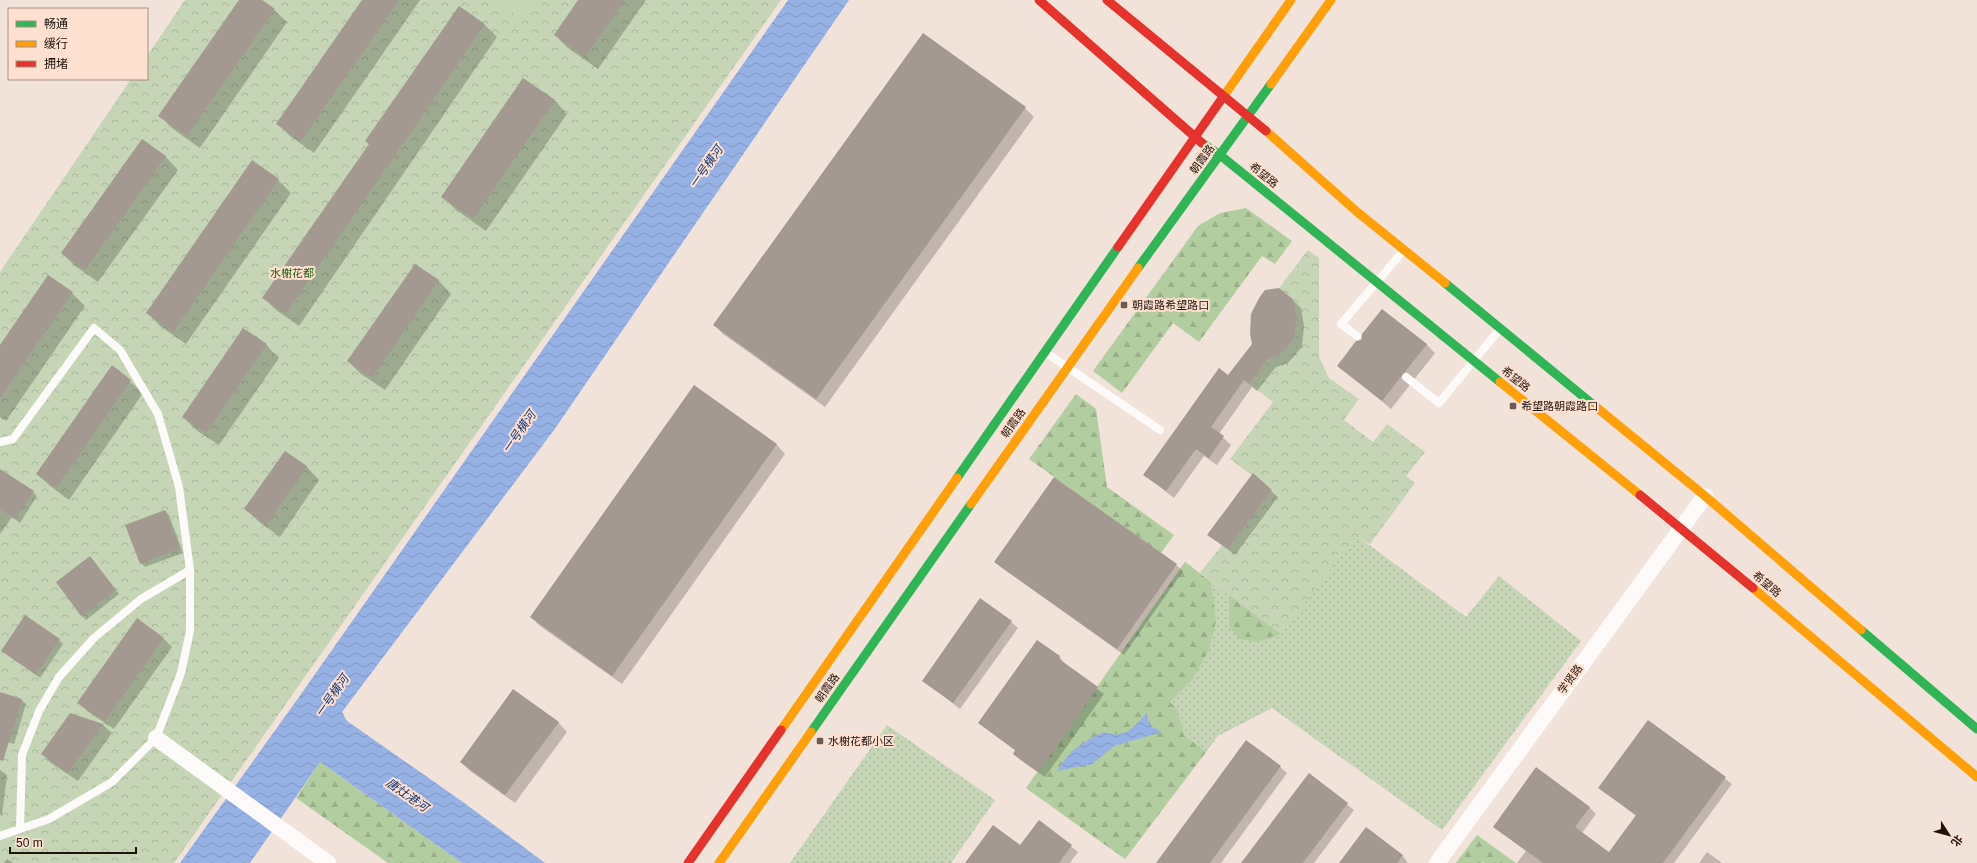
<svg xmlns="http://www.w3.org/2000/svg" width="1977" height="863" font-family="Helvetica,'Noto Sans SC',sans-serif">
<defs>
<pattern id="grass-dots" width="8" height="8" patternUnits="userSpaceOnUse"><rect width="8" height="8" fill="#c5d5b5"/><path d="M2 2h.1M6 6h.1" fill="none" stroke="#a9b69a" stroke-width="1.8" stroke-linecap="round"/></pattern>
<pattern id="forest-firs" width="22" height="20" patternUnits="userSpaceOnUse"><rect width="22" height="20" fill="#b2cd9f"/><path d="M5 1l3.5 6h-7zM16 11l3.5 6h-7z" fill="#99af88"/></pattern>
<pattern id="park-crowns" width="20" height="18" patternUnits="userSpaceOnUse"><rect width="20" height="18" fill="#c5d5b5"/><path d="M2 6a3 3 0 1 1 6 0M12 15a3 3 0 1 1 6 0" fill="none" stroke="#a9b69a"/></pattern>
<pattern id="water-waves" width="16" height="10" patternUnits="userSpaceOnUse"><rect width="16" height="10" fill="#96b1e4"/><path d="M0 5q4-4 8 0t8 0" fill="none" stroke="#8197c2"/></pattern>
</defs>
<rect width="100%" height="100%" fill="#f2e3da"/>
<path fill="url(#grass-dots)" d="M1356,535L1466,617L1499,576L1581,641L1442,830L1272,708L1218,736L1125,859L1026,788L1185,562L1281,634Z
M887,725L995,800L951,863H790Z"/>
<path fill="url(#forest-firs)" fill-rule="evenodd" d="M1246,208L1292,241L1275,264L1262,256L1199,342L1173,323L1122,393L1093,371L1198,226L1220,213Z
M1076,394L1096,409L1107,487L1174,535L1161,553L1029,459Z
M1185,562L1211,582L1216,621L1209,650L1192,680L1170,702L1177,709L1184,735L1206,752L1125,859L1026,788ZM1147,713L1149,725L1162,732L1114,746L1070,768L1057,770L1104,732C1125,740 1134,728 1147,713Z
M1229,595L1281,634L1257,642L1240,639L1229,626Z
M320,762L462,863H388L296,798Z
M1477,835L1516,863H1456Z"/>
<path fill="url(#park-crowns)" d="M185,0H781L174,863H0V272L131,79H147V56Z
M1308,250L1319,258V357L1329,378L1359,399L1344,420L1373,442L1387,424L1425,452L1406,476L1415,483L1370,544L1356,536L1281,634L1200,573L1222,545L1228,549L1272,490L1230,459L1273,402L1249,384L1268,359L1280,355L1294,339L1297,318L1293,299L1279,288Z"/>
<path fill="#c5d5b5" d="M495,0H541L525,22Z"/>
<path fill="url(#water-waves)" d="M788,0H849L554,430L342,712L347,721L463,802L545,863H462L320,762L250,863H180L299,697Z
M1147,713L1149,725L1162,732L1114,746L1092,764L1057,771C1069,751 1083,741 1104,732C1125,740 1134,727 1147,713Z"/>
<path fill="#0003" d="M240,0H260L274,10L287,22L200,148L173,129L160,116Z
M363,0H420L314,153L290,136L277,123Z
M579,0H646L598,69L568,48L555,35Z
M459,7L485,25L497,37L299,326L276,310L264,298L370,145Z
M523,79L555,101L567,114L486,231L455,209L442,196Z
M1025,108L1034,117L825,407L723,334L714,325Z
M142,140L166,157L178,170L98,282L75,266L62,253Z
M278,180L291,193L186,344L160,326L148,313Z
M415,265L439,281L451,294L385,390L361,374L348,361Z
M72,293L85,306L6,421L0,417V347Z
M1293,300L1301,308L1304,326L1302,347L1288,363L1276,367L1257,391L1252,387L1219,434L1231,445L1217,465L1204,456L1174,498L1145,475Z
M243,329L266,345L279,358L219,445L196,430L183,417Z
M1426,344L1435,353L1391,409L1339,366Z
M112,366L143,393L69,500L50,486L37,474Z
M695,387L777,445L785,454L622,684L540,626L531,617Z
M285,452L307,467L319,480L280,537L258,521L245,508Z
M0,478L33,492L37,496L20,523L12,517L0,534Z
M1271,491L1278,497L1235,555L1208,535Z
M165,511L169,515L183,553L145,567L141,563Z
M94,562L119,594L86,620L57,583Z
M995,562L1176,565L1183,571L1124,655L1002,568Z
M137,620L164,639L172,647L114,729L87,711L79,702Z
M1011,622L1018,628L960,709L923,680Z
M59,640L63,644L40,678L2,651Z
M1060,657L1065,665L1104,694L1045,777L1020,760L1014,754L1016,751L979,723Z
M514,690L559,723L567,732L515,803L470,771L461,762Z
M0,693L22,700L26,704L14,744L0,740Z
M70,715L103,725L112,733L78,781L51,763L42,754Z
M1649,721L1732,784L1674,863H1517L1526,851L1494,826L1589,807L1596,814L1582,833L1609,853L1636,816L1600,788Z
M1280,767L1287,773L1221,863H1159Z
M0,770L7,775L2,815H0Z
M1309,775L1354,810L1314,863H1242Z
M1039,821L1078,852L1070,863H966L1020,847Z
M1707,852L1722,863H1699Z
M1402,855L1408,863H1341Z
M7,859L13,863H4Z"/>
<path fill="#a39990" d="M239,0H262L275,9L187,136L158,116Z
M362,0H399L301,141L276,124Z
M578,0H625L585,57L554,35Z
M459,6L485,24L286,314L262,298L369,144L365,141Z
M923,33L1026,107L816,399L713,325Z
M523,78L555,100L473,219L441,197Z
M142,139L166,156L85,270L61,253Z
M252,160L279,179L173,332L146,313Z
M415,264L439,280L372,378L347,361Z
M48,275L73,292L0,398V345Z
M1279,288L1293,299L1297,318L1294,339L1280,355L1268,359L1249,384L1244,380L1211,427L1224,436L1209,458L1196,449L1166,491L1143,475L1219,368L1228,375L1252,344L1250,334L1251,314L1259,298L1265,290Z
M1382,309L1427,344L1382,401L1337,366L1356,341L1361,340L1362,334Z
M243,328L267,344L206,433L182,417Z
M112,365L131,380L56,488L36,474Z
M694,385L777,444L612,676L530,617Z
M285,451L307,466L266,525L244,509Z
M0,469L34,491L15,519L0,509Z
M1253,473L1272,490L1228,549L1207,535Z
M1054,477L1177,564L1117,649L994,562Z
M165,510L180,548L140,564L125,525Z
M90,556L116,590L81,616L56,582Z
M980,598L1012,621L953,703L922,681Z
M25,615L60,639L36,674L1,651Z
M137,618L164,638L105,721L77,703Z
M1037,640L1060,656L1059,659L1098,687L1038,772L1013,754L1015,750L978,723Z
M513,689L559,722L505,795L460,762Z
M0,692L22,699L3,761L0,760Z
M70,713L103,724L68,773L41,754Z
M1648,720L1726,777L1663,863H1543L1493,827L1536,767L1590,807L1575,827L1609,852L1636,815L1598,788Z
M1246,740L1281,766L1210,863H1156Z
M1309,773L1348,803L1303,863H1241Z
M1039,820L1072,845L1059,863H965L993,825L1020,845Z
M1366,827L1403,855L1397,863H1339Z"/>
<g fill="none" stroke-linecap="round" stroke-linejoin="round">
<path stroke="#d9d5d2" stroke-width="2.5" stroke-dasharray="2 3" stroke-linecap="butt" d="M1482,863H1486"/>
<path stroke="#fdfbf9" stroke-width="8" d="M1357,336L1341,324L1404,250
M1045,352L1160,430
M1406,377L1439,403L1500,329
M0,442L13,439L94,328L120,350L158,414L179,487L190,570V631L181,673L156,738L112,782L49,819L0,836
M20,829L22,755L39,711L59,677L94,638L141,599L190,570"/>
<path stroke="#fdfbf9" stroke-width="16" d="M156,738L328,863
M1437,863L1705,496"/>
<path stroke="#30b455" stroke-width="9" d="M1202,143L1220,155L1500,382
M1138,268L1271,84
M1445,283L1596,407
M957,478L1118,247
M1861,630L1977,729
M811,732L971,504"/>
<path stroke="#ff9f0a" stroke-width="9" d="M1271,84L1331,0
M1223,97L1291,0
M1266,131L1356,211L1445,283
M1500,382L1640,495
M1596,407L1705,496L1861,630
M971,504L1138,268
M1753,588L1977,777
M781,730L957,478
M719,863L811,732"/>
<path stroke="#e5322d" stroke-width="9" d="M1039,0L1202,143
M1107,0L1266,131
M1118,247L1223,97
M1640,495L1753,588
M688,863L781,730"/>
</g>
<g fill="#685c55" stroke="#fde0cf" stroke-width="1.5">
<rect x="1120" y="301" width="8" height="8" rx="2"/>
<rect x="1509" y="402" width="8" height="8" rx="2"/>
<rect x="816" y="737" width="8" height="8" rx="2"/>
</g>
<g text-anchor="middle" stroke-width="4" stroke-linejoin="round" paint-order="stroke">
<g font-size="11" fill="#1d140e" stroke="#fde0cf">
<text transform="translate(1202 159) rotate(-54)" y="4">朝霞路</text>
<text transform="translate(1264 175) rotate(39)" y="4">希望路</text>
<text transform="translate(1516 379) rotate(39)" y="4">希望路</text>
<text transform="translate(1013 423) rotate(-55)" y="4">朝霞路</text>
<text transform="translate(1767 584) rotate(40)" y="4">希望路</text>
<text transform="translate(1570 679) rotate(-54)" y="4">学贤路</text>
<text transform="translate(827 688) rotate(-55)" y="4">朝霞路</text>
</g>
<g font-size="11" fill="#225c10" stroke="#fde0cf">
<text x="292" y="277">水榭花都</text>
</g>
<g font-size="11" fill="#1d140e" stroke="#fde0cf" text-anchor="start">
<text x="1132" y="309">朝霞路希望路口</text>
<text x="1521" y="410">希望路朝霞路口</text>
<text x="828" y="745">水榭花都小区</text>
</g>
<g font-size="12" font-style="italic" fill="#0c3476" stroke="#fde0cf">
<text transform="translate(706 167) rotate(-55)" y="4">一号横河</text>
<text transform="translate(519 432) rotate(-55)" y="4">一号横河</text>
<text transform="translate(332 696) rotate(-55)" y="4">一号横河</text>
<text transform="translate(407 795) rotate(35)" y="4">唐灶港河</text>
</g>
</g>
<rect x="8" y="8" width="140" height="72" fill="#fde0cf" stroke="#a38e82"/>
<rect x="16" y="21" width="20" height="6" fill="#30b455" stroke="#a38e82"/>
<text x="44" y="28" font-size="12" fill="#1d140e">畅通</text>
<rect x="16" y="41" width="20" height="6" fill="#ff9f0a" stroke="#a38e82"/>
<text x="44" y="48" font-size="12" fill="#1d140e">缓行</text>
<rect x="16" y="61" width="20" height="6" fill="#e5322d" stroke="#a38e82"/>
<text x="44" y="68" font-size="12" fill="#1d140e">拥堵</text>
<g transform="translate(1949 835) rotate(126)" stroke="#fde0cf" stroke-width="3" paint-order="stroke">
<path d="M0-3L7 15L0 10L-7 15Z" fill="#1d140e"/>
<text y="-6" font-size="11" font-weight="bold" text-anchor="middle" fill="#1d140e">北</text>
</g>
<path d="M10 847v6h126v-6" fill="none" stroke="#1d140e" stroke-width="2"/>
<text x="16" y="847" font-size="12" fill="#1d140e" stroke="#fde0cf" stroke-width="3" paint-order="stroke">50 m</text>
</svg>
